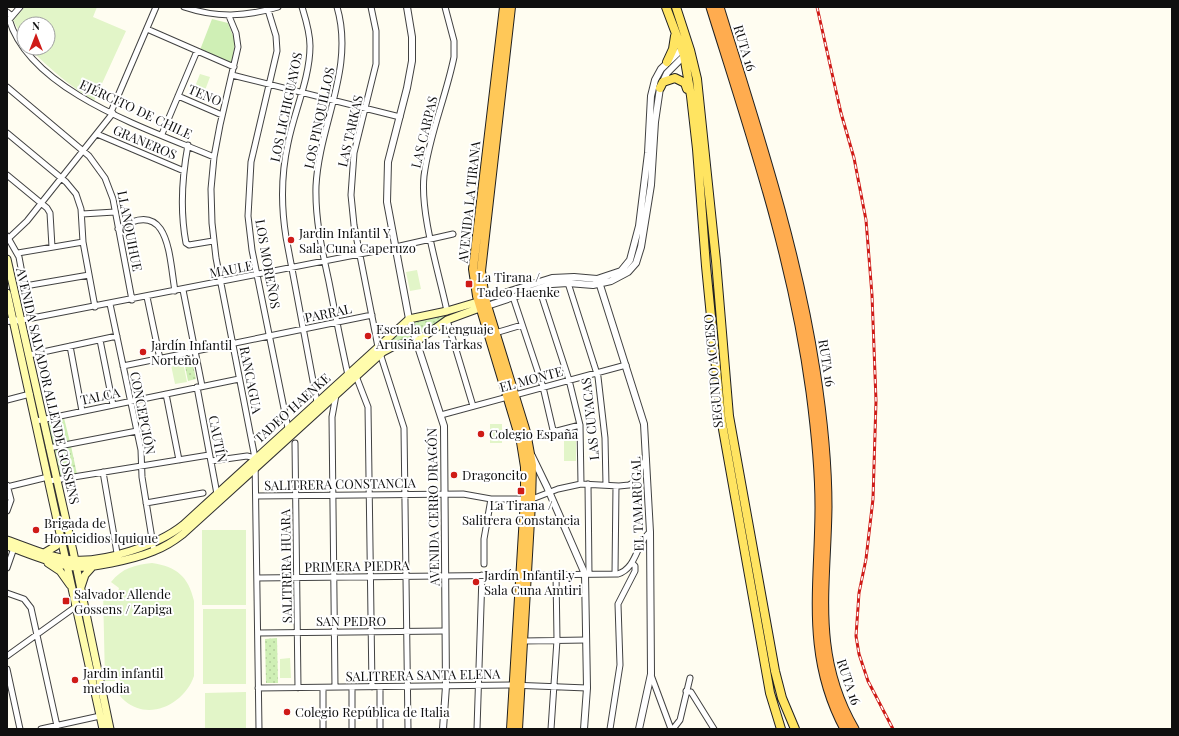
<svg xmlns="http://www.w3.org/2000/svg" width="1179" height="736" font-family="'Playfair Display',serif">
<defs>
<pattern id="grass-dots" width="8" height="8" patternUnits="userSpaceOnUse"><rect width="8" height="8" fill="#cfefb5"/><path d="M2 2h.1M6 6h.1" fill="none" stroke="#b1cc9a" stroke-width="1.8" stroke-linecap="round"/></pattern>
</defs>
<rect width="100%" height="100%" fill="#fffdf1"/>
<path fill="url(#grass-dots)" d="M474,304L475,307L447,316L417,336L412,321Z
M407,323L412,339L397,341L386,346L385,345Z
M192,360L196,379L188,381L184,361Z
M71,446L77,474L60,477L52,449Z
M277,638L278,683H266L265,639Z"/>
<path fill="#cfefb5" d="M212,19L228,23L235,41L232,63L200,50Z
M64,418L70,442L52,446L47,423Z"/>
<path fill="#e2f5c8" d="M25,7H97L93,17L126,31L94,101C70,86 50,69 29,48H48V24H24V41L13,20Z
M200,74L210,77L204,93L194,89Z
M417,270L421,289L410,291L406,272Z
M183,362L187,382L175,384L171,365Z
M490,424H502V443H490Z
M564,441H576V461H564Z
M202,530H246V605H202Z
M152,563C177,567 188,576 194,601V676C185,703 150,722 125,701C120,697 117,691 113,686L121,682L118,676H115V681H105L103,590H113L114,592H118L119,588L111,582C122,568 135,565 152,563Z
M203,609H246V684H203Z
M290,658L291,678H280V659Z
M246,692V729H205V693Z"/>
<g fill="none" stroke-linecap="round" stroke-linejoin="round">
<defs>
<path id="minor" d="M184,7C217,18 245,17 278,7
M302,7C306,20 310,32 310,46C310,78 294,112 288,143C281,175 281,206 286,237L317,402
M337,7C355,68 319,125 316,186C315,219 322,250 329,282C335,313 341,344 348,375
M371,7L376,31V64L354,153L351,195L354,225L378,347L404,428L408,729
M445,7L454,41V57C446,97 429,135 424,176C420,214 439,273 447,311
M268,10L276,36L277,51L251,162L248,216L252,250L288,428
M7,12L12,16
M229,16L236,33L238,47L220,125L214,157L211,189L212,223L216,258L255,458L259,729
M9,19C30,92 151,130 214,157
M8,21L20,7
M147,29L234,67
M232,75L400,117
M7,87L89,156L105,178L113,199L132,300
M178,96L222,115
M111,112L156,7
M7,133L66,182L76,194L81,209L83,242L95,307
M97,134L184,171
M162,134L197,51
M188,145C182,177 180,211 186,243L189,245L213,241
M7,175L47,208L50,213L52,247
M82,214L115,212
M118,229C170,196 169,257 175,291
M7,236L19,257L29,311
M9,238L27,221L113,113
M18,253L83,242
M568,283L598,377L605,438L606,485
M25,286L89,275
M539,288L569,380L580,425L581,484
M183,290L202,386
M147,297L160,359
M513,297L543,387L553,430L557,431L580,425
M110,304L141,450L142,477L154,551
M22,320L391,248L453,234
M447,320L473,406
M495,333L522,325
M100,340L113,405
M70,346L82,411
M29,355L117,336
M123,366L372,315
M356,376L368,407L372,687
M197,387L217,494
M166,394L179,460
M7,400L30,394
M441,415L626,365
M36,421L239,379
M295,443L298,688
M49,448L137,431
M211,461L247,456L255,458
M103,472L117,553
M49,481L209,455
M588,484L589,574
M7,487L48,477
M256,496L463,494L491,499H532L558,489L581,484L619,486L629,485L633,483L646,459
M146,503L203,493
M7,511L11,500L7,485
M484,564V539L491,499
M7,568L14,548
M615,574L616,486
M257,578L618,574C637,568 636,543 650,532
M7,593L24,599L31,608L57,726
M258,633L445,631
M523,641L586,640
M7,656L78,605
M7,669L20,729
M651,675L671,729
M335,687L332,417L336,395
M352,687V729
M380,687V729
M258,688L511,685L587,688
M323,688V729
M686,691L691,692L714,729
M41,729L100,716
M477,729L482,575
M551,729L557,640L556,574
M610,729L620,665L618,604L635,571V566L632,563
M673,729L680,720L690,678"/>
<path id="tertiary" d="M407,7L412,37V61L407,88L388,162L387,202L409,319L444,426L446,686L443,729
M597,279L621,271L630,260L639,226L648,153L651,96L655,80L661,69L684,47
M485,299L552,278L574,277L597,279L599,282L644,424L650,532L651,674L639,729
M487,306L552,284L568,283L593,285L611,281L628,272L636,263L641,247L651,185L655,122L660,88L667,73L686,54
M7,321L22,320
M532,456L547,487L585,574L587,688L584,729"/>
<path id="secondary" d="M7,259L73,551L110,729
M7,293L103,729
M7,540C28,547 51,558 74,560C106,562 158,545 183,525L409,319L447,311L484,300
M7,546C27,553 47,562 68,566C86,571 137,558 154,551C165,547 174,541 183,534L383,352L396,345L416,342L447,320L485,306
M44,553L56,546L60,535
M48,563L60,571L70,585
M81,587L85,575L93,566"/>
<path id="primary" d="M666,7L684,55L691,96L697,149L706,266L721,418L770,693L781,729
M676,7L690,50L697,79L716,261L729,416L775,671L782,698L795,729
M667,62L673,49L675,36
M660,88L663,82L675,78L685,83L687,89"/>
<path id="trunk" d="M504,7L473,269L477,296L521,442L525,467V499L511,729
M511,7L481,271L485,299L526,432L532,465L531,503L518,729"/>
<path id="motorway" d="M711,7C751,135 793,258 811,392C816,430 820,469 820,507C820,587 805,654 845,729
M719,7C756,127 796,246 815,370C822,415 827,462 827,507C826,588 811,655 854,729"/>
</defs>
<use href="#minor" stroke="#424242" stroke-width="7"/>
<use href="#tertiary" stroke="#424242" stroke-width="8"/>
<use href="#secondary" stroke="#313131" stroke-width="9"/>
<use href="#primary" stroke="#202020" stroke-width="10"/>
<use href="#trunk" stroke="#202020" stroke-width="10"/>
<use href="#motorway" stroke="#202020" stroke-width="11"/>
<use href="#minor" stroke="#fff" stroke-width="5"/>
<use href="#tertiary" stroke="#fff" stroke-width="6"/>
<use href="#secondary" stroke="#fffcac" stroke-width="7"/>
<use href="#primary" stroke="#ffe461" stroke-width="8"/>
<use href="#trunk" stroke="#ffc858" stroke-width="8"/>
<use href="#motorway" stroke="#ffac4f" stroke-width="9"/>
<defs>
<path id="rail" d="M817,7L841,113L854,158L866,220L872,295L876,401L873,499L866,559L859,593L856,636L859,654L868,681L893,729"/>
</defs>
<use href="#rail" stroke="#cf1b17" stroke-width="3"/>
<use href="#rail" stroke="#fff" stroke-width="1.5" stroke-dasharray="4.5" stroke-linecap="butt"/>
</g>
<g fill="#cf1b17" stroke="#fff" stroke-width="1.5">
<circle cx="291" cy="240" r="4"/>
<rect x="465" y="280" width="8" height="8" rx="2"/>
<circle cx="368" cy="336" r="4"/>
<circle cx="143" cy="352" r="4"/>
<circle cx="481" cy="434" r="4"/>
<circle cx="454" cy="475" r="4"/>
<rect x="517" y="487" width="8" height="8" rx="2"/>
<circle cx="36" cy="530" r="4"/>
<circle cx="476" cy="582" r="4"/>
<rect x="62" y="597" width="8" height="8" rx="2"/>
<circle cx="75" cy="680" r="4"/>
<circle cx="287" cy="712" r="4"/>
</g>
<g text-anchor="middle" stroke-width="4" stroke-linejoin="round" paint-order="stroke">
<g font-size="13" fill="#0f0f0f" stroke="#fff">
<text transform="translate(745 48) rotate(73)" y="5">RUTA 16</text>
<text transform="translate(205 95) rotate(23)" y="5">TENO</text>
<text transform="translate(286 107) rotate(-78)" y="5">LOS LICHIGUAYOS</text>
<text transform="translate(136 109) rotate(25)" y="5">EJÉRCITO DE CHILE</text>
<text transform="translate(319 118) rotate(-78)" y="5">LOS PINQUILLOS</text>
<text transform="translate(350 131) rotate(-77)" y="5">LAS TARKAS</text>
<text transform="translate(424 132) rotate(-76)" y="5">LAS CARPAS</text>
<text transform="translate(145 142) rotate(23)" y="5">GRANEROS</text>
<text transform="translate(469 202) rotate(-84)" y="5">AVENIDA LA TIRANA</text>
<text transform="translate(130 231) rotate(79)" y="5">LLANQUIHUE</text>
<text transform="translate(268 264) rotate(80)" y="5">LOS MOREÑOS</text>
<text transform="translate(231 269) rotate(-11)" y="5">MAULE</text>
<text transform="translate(328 313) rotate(-12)" y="5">PARRAL</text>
<text transform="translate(827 363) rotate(81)" y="5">RUTA 16</text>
<text transform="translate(713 371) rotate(-95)" y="5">SEGUNDO ACCESO</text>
<text transform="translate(531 379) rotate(-15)" y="5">EL MONTE</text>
<text transform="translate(251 380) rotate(79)" y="5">RANCAGUA</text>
<text transform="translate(48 386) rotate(77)" y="5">AVENIDA SALVADOR ALLENDE GOSSENS</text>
<text transform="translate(100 396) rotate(-12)" y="5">TALCA</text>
<text transform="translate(292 408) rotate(-42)" y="5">TADEO HAENKE</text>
<text transform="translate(143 413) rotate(79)" y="5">CONCEPCIÓN</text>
<text transform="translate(590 419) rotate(-96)" y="5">LAS CUYACAS</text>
<text transform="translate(218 439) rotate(79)" y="5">CAUTÍN</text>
<text transform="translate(340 484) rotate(-1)" y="5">SALITRERA CONSTANCIA</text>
<text transform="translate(637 504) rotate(-92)" y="5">EL TAMARUGAL</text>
<text transform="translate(433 507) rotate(-91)" y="5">AVENIDA CERRO DRAGÓN</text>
<text transform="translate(286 566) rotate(-91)" y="5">SALITRERA HUARA</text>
<text transform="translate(357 566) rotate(-1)" y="5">PRIMERA PIEDRA</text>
<text x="351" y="626">SAN PEDRO</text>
<text transform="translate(423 675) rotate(-1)" y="5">SALITRERA SANTA ELENA</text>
<text transform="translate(849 682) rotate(71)" y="5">RUTA 16</text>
</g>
<g font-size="13" fill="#0f0f0f" stroke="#fff" text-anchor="start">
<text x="299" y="238">Jardin Infantil Y<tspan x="299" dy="15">Sala Cuna Caperuzo</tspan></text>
<text x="477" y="282">La Tirana /<tspan x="477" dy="15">Tadeo Haenke</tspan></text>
<text x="376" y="334">Escuela de Lenguaje<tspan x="376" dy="15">Arusiña las Tarkas</tspan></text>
<text x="151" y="350">Jardín Infantil<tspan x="151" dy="15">Norteño</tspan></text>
<text x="489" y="439">Colegio España</text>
<text x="462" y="480">Dragoncito</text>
<text x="521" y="510" text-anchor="middle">La Tirana /<tspan x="521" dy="15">Salitrera Constancia</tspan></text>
<text x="44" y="528">Brigada de<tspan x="44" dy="15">Homicidios Iquique</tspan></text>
<text x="484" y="580">Jardín Infantil y<tspan x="484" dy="15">Sala Cuna Amtiri</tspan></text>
<text x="74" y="599">Salvador Allende<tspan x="74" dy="15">Gossens / Zapiga</tspan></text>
<text x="83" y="678">Jardin infantil<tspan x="83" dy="15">melodia</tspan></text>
<text x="295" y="717">Colegio República de Italia</text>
</g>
</g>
<rect width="1179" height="736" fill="none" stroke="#0f0f0f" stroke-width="16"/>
<g transform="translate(36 36)"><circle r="19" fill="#ffffff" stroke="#9f9f9f"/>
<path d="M0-3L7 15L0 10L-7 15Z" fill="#cf1b17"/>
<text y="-6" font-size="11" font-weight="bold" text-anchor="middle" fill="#0f0f0f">N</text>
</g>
</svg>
